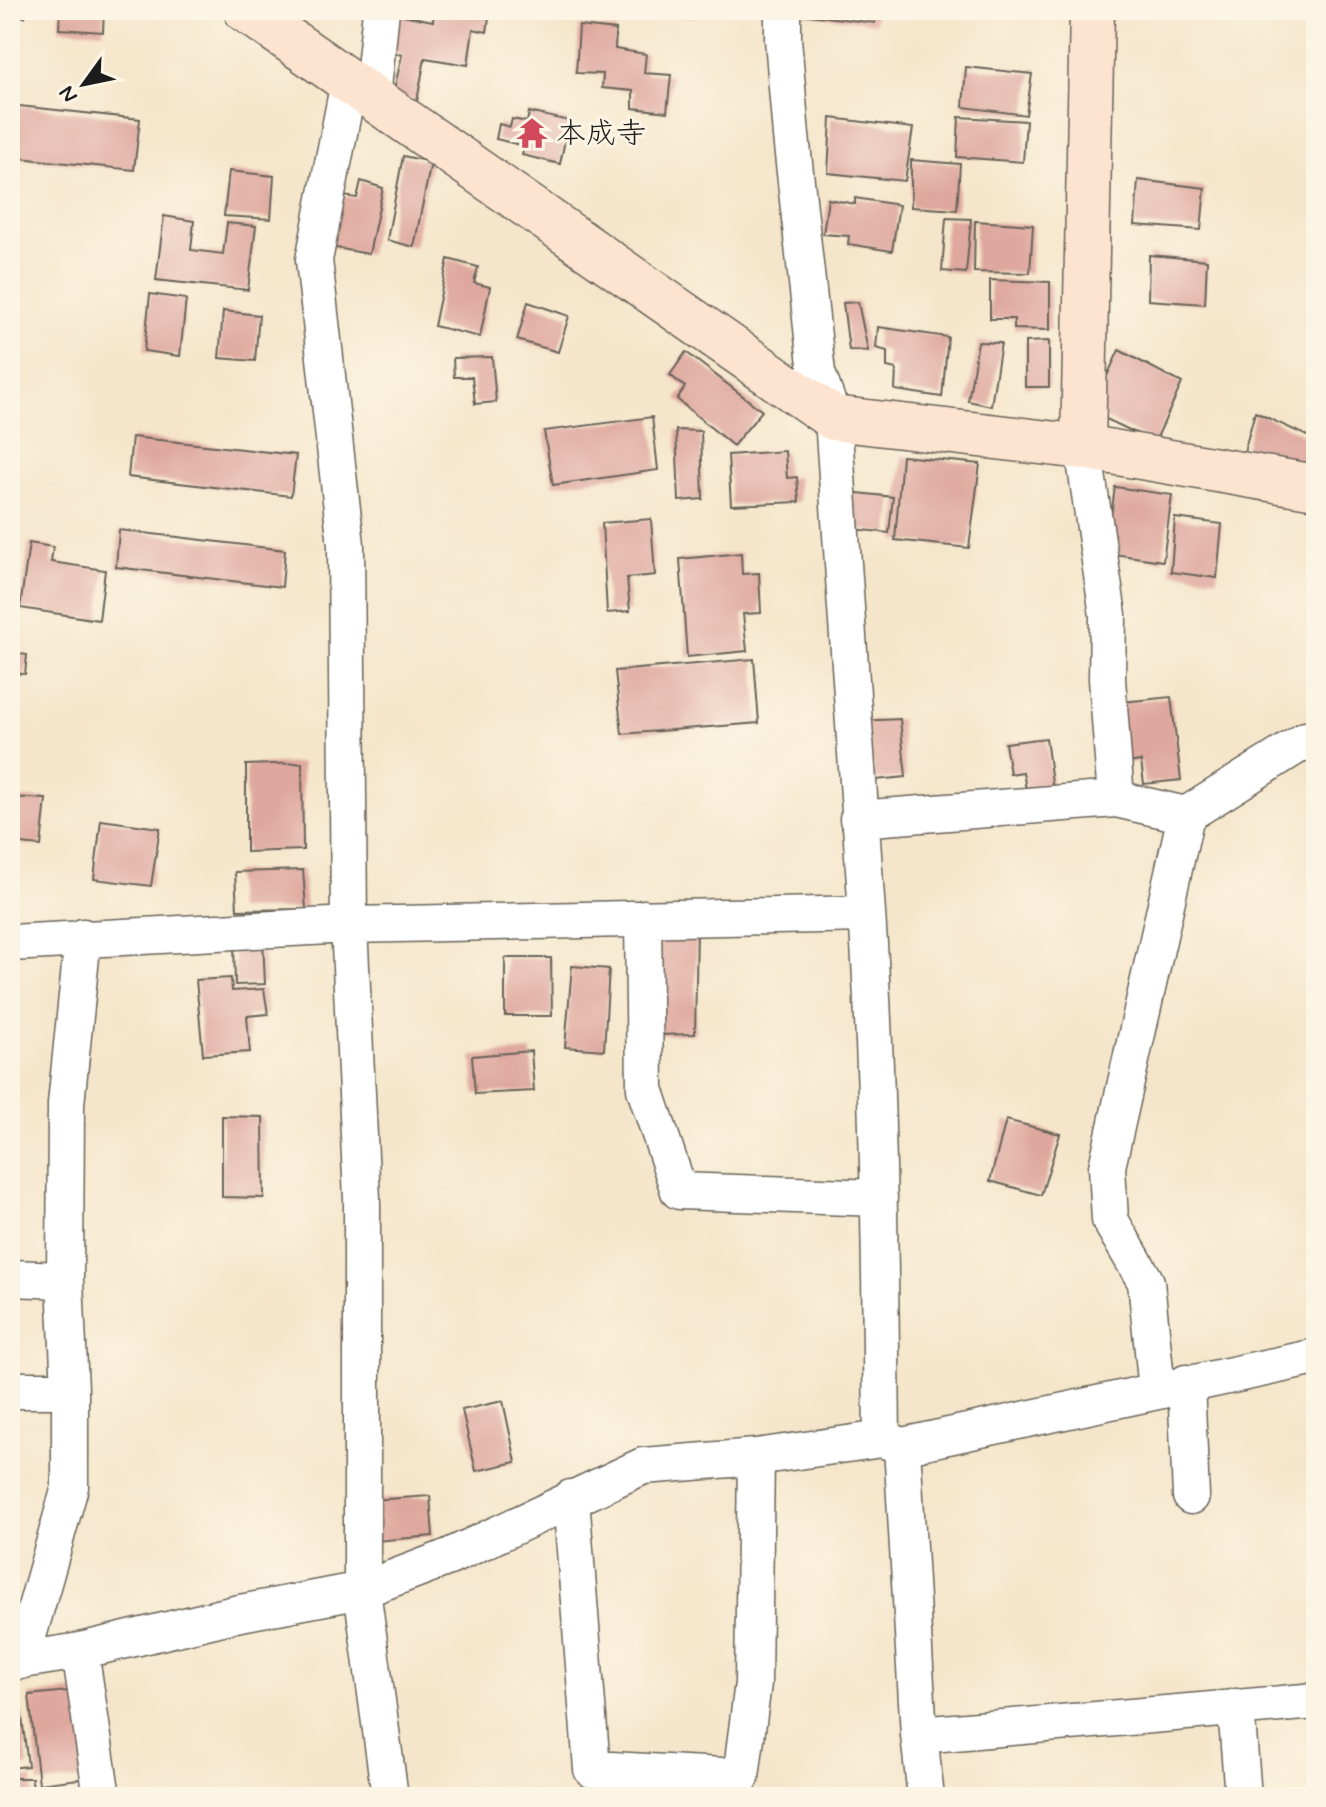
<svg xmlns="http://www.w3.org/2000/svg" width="1326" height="1807" font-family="Mynerve,'Klee One',sans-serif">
<rect width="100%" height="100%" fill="#fcf5e5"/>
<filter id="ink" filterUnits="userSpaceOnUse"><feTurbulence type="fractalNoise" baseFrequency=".0125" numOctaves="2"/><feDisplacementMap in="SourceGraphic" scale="16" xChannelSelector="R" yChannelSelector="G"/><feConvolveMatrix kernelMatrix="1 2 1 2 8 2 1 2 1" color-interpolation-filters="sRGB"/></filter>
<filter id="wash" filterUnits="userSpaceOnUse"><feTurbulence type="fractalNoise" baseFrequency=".006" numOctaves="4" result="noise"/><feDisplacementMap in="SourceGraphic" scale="32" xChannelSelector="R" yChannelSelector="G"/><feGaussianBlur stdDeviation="1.8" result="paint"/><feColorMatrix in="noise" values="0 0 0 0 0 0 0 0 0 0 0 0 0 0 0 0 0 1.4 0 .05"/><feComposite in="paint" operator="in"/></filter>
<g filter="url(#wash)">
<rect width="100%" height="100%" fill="#f5e6cb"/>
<g id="blocks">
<path fill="#dfa89f" d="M10,10H25V17L10,16Z
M60,10H104L103,32L59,29Z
M435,10H490L487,32L473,29L468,65L425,58L417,101L393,95L402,55L386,51L392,13L433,21Z
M619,10H698V17L619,12Z
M802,10H876L875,23L802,14Z
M579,26L616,30L615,49L646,54L644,73L671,75L667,112L633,108V91L602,88L603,74L576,73Z
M966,67L1032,74L1026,115L963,107Z
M10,105L140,119L134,170L10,157Z
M529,112L569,121L560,164L522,155L524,146L496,139L499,124L510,127L512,119L527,122Z
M959,117L1026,121L1023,162L957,157Z
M831,118L913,128L905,181L828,173Z
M403,156L431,162L414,247L387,240Z
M911,160L960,164L957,210L911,207Z
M229,171L274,176L271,219L224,216Z
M1138,180L1205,188L1201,230L1135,225Z
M361,181L383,188L369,254L325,246L336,195L357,198Z
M855,198L899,205L892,251L848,244L849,236L823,234L828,199L855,204Z
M164,216L194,221L191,250L223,254L227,223L256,226L248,290L156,280Z
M946,218L971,219L966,273L942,271Z
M975,221L1033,225L1030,273L974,272Z
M1149,255L1207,260L1205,304L1148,300Z
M448,259L478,267L474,283L490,287L480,337L434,326Z
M990,280L1050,282V330L1014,329V319H990Z
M150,294L186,299L180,356L144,351Z
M528,302L569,316L558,352L517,340Z
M858,302L868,351L849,350L843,303Z
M223,311L259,315L255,361L219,358Z
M878,327L948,337L942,397L895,390L896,369L887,367V351L876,348Z
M1049,341V387H1025V342Z
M978,342L1001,343L991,406L968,401Z
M1119,350L1182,383L1155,442L1102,417L1100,391Z
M686,352L762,411L733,446L677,399L685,387L670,375Z
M492,357L496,402L475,404L472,377H454L453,358Z
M1255,412L1316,440V473L1243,456Z
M652,417L658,470L553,485L544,431Z
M676,430L701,431L703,499L679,501Z
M132,437L296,455L291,496L128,477Z
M785,451L787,478L797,477L799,502L731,505L728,455Z
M902,456L980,464L969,548L895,540Z
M1115,487L1172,495L1163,561L1106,553Z
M849,492L893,497L889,533L845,528Z
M1175,518L1222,524L1217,578L1171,572Z
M651,519L655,575L627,578L630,611L607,613L602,523Z
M119,530L285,550L282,587L116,567Z
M29,543L53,547L51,562L105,570L99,620L20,608Z
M741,553L742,574L759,573L761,613L743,614L747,651L687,657L680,559Z
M10,652L27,655L25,674L10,673Z
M754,659L759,723L622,734L615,671Z
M1171,697L1181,780L1144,784L1141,761L1121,764L1113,703Z
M900,719L906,777L865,781L859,721Z
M1046,738L1054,797L1028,801L1023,772L1010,774L1005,743Z
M302,763L303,850L246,852V765Z
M10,797L46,799L41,846L10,843Z
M101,820L160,828L151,886L94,879Z
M303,870L306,909L237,910L235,872Z
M657,931H697L695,1034L656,1035Z
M263,940L265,984L235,985L234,941Z
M505,958H551L552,1016H505Z
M572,966L609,969L604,1050L565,1047Z
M231,978L232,991L264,989L268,1014L247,1016L250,1052L203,1055L196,980Z
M531,1051L534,1091L475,1094L472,1056Z
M222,1116L263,1117L264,1198L222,1197Z
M1006,1120L1060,1134L1041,1195L990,1181Z
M503,1401L516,1462L476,1471L462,1410Z
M430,1496L433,1536L375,1541L372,1500Z
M77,1690L87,1778L39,1784L29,1695Z
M19,1692L28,1766L10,1768V1693Z
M10,1778H32L33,1797H10Z"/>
</g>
</g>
<g filter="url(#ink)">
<use href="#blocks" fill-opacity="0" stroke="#686359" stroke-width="2"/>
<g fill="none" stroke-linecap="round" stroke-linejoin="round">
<defs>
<path id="street" d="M783,10V39L791,136L817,373L833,418C843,583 855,748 867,913C879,1088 880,1264 882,1439
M349,82L314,260L346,545L349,925L362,1199V1590L390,1797
M372,98L381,10
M1083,447L1108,615L1107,679L1116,799
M858,819L1116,799L1186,815L1306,740L1316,745
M643,918L645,1089L679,1191L879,1198
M10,943L349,925L867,914
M10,1278L65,1280
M1186,1383L1191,1496
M10,1390H70
M1157,1390L1146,1282L1110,1220L1107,1167L1186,815
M902,1446L919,1735L926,1797
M571,1498L592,1769L741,1777L753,1683L756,1457
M80,1651L102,1797
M21,1661L70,1487V1390L65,1280L66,1104L83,937
M10,1662L80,1651L235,1614L362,1590L449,1557L643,1466L756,1457L882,1439L902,1446L1316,1357
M1236,1707L1243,1797
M919,1735L1316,1701"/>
<path id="secondary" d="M246,10L833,418L1083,447L1316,487
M1083,447L1092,10"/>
</defs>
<use href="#street" stroke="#686359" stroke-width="39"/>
<use href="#secondary" stroke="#686359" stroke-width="47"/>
<use href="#street" stroke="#fff" stroke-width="36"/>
<use href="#secondary" stroke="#fde4d1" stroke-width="44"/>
</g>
</g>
<defs>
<symbol id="temple-bare" viewBox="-9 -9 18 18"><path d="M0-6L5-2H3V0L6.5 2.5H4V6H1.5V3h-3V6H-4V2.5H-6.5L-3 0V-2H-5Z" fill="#d1495b" stroke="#fcf5e5" stroke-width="2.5" paint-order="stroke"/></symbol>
</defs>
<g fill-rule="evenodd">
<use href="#temple-bare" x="510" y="111" width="44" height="44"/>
</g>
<g text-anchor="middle" stroke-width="6" stroke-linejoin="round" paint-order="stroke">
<g font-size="30" fill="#1c1c1c" stroke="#fcf5e5" text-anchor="start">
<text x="556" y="143">本成寺</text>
</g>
</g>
<rect width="1326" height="1807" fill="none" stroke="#fcf5e5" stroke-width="40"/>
<g transform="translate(84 84) rotate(237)" stroke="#fcf5e5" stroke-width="6" paint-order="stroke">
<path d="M0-6L14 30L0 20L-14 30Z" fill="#1c1c1c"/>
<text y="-12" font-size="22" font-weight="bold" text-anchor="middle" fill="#1c1c1c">N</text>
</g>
</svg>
